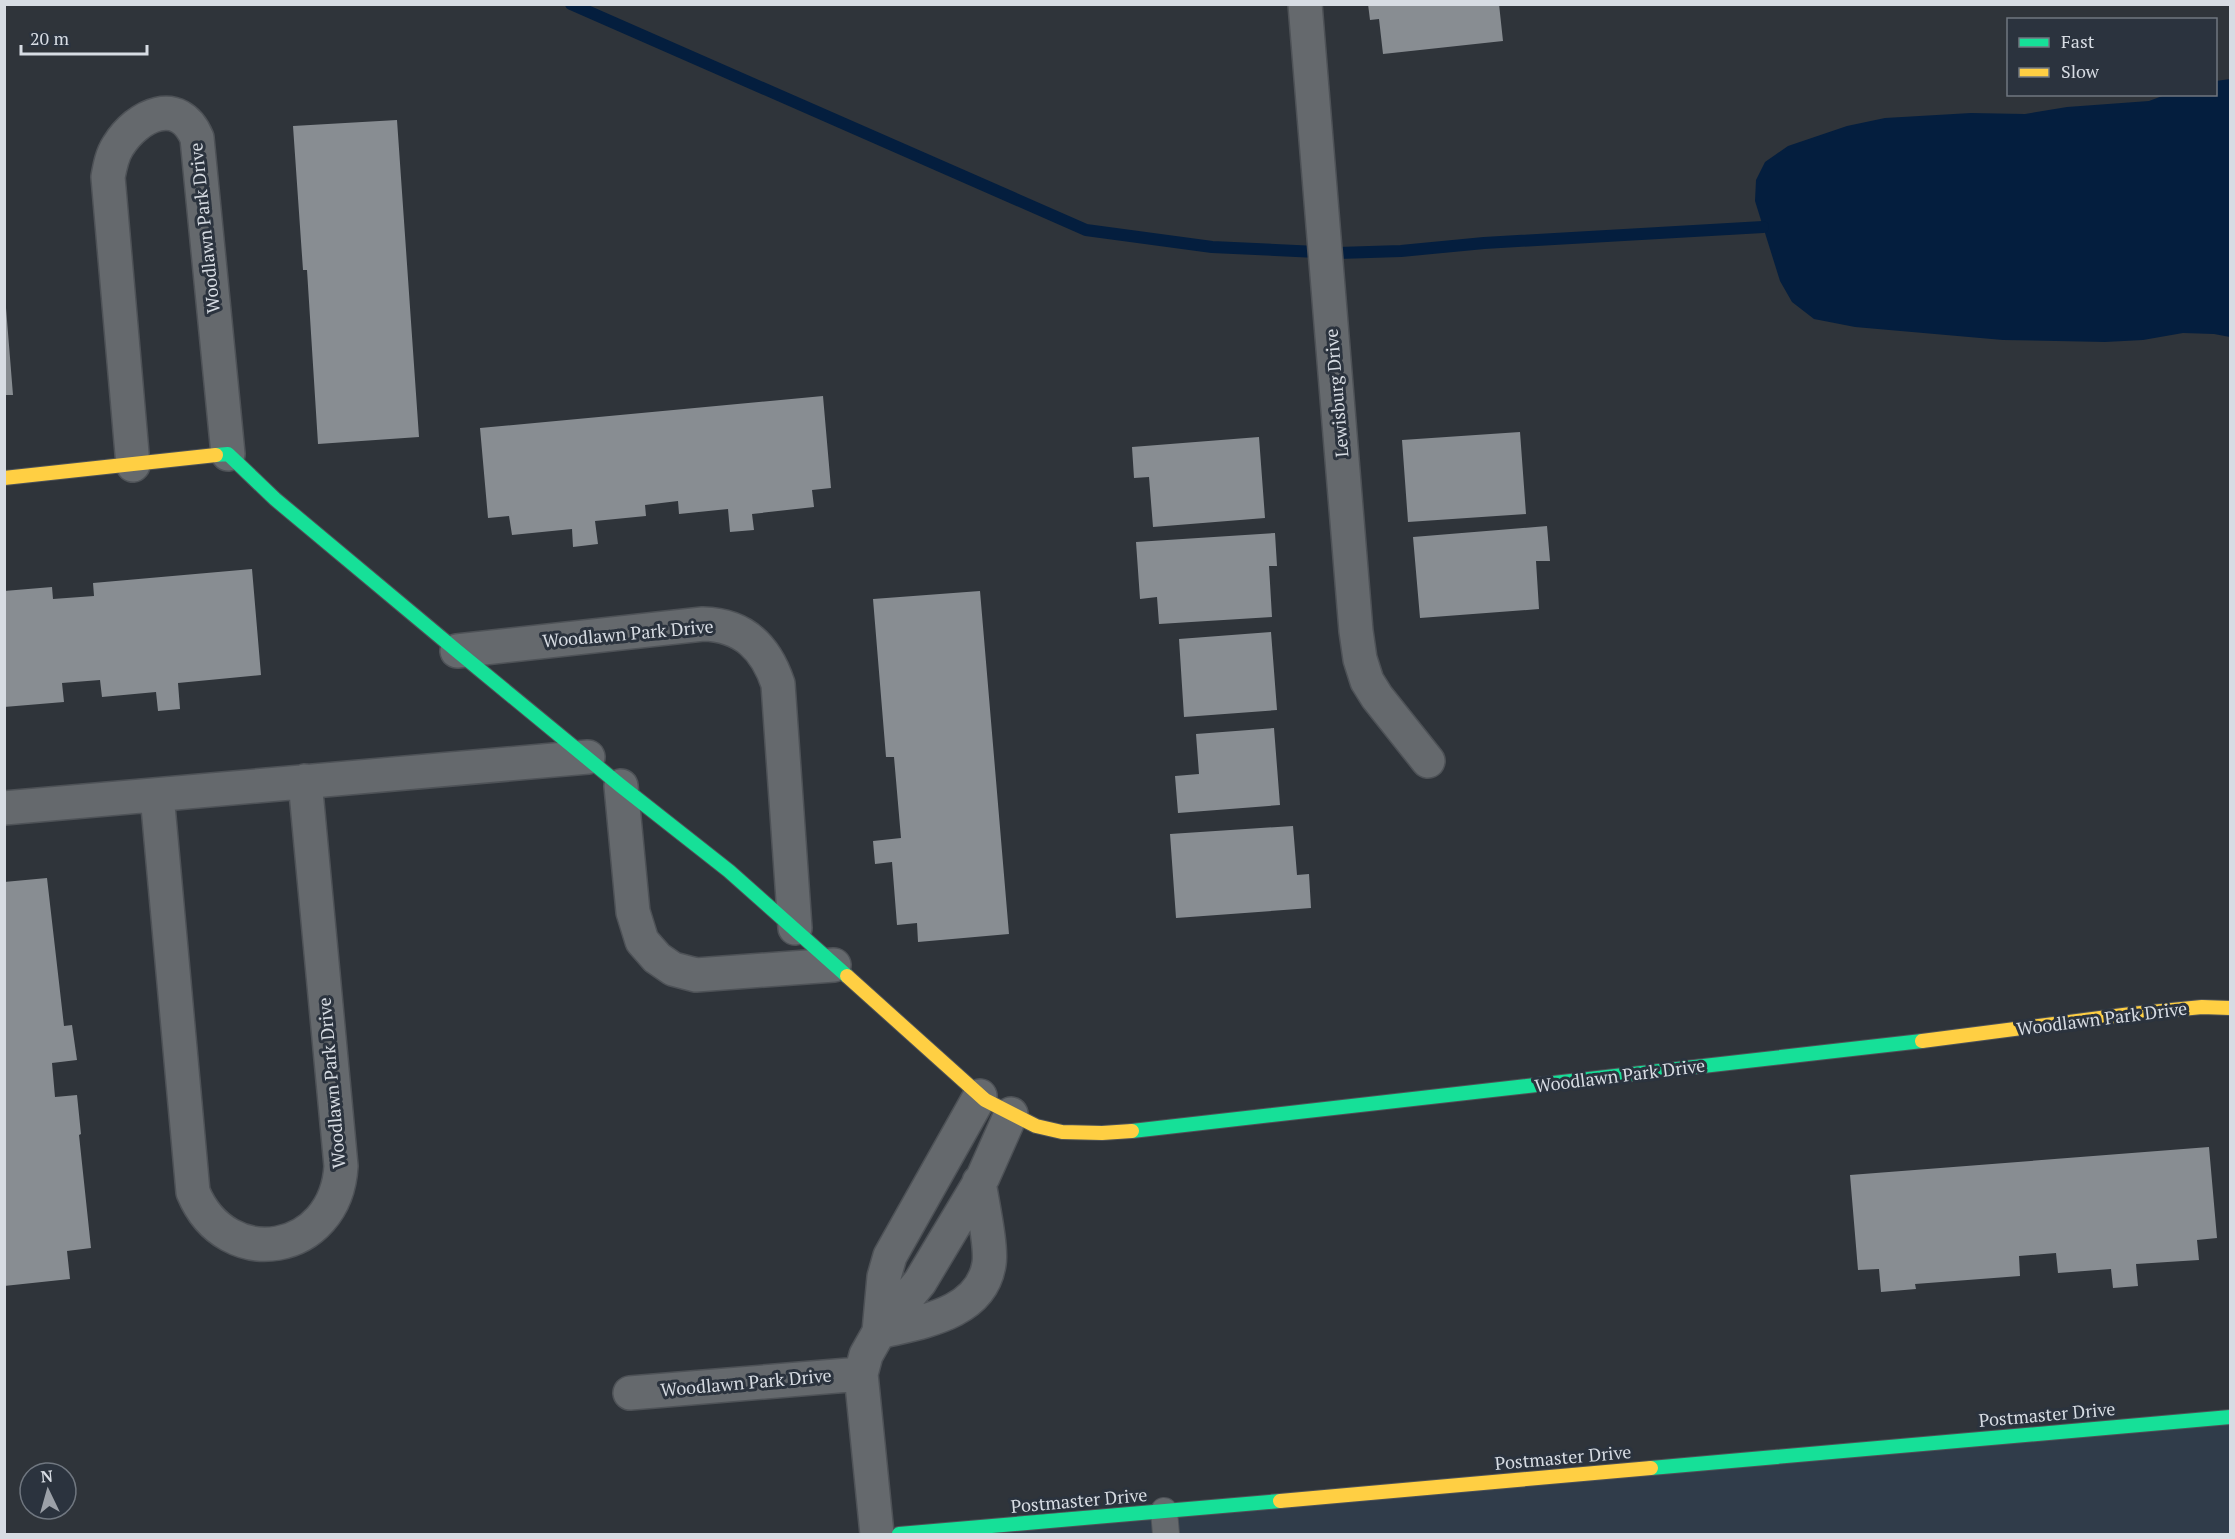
<svg xmlns="http://www.w3.org/2000/svg" width="2235" height="1539" font-family="'PT Serif',serif">
<rect width="100%" height="100%" fill="#2f343a"/>
<path fill="#303c4a" d="M2230,1417V1534H958Z"/>
<path fill="#041e3e" d="M2230,79V337L2214,334L2183,333L2143,340L2105,342L2003,340L1855,327L1814,319L1792,302L1780,281L1755,201L1756,180L1765,162L1788,146L1847,126L1885,118L1971,113L2025,114L2067,107L2149,101L2165,95L2216,94V81Z"/>
<g fill="none" stroke-linecap="round" stroke-linejoin="round">
<path stroke="#041e3e" stroke-width="12" d="M571,4L1086,230L1212,247L1338,253L1401,251L1484,243L1763,227"/>
</g>
<path fill="#888d92" d="M1368,4H1499L1503,41L1383,54L1379,19L1370,20Z
M397,120L419,437L318,444L307,270H303L293,126Z
M4,308H6L13,395H4Z
M823,396L831,488L812,490L814,507L752,514L754,530L730,532L728,509L679,514L678,501L645,505L646,516L595,521L598,544L573,547L572,529L512,535L509,516L488,518L480,428Z
M1520,432L1526,514L1408,522L1402,440Z
M1259,437L1265,518L1153,527L1149,477L1134,478L1132,447Z
M1547,526L1550,561H1536L1539,609L1420,618L1413,537Z
M1275,533L1277,566H1269L1272,617L1159,624L1157,597L1140,599L1136,542Z
M252,569L261,675L178,683L180,709L158,711L156,692L102,697L100,680L62,683L64,702L4,707V591L52,587L53,599L94,596L93,583Z
M980,591L1009,934L918,942L917,923L897,925L892,862L875,864L873,841L901,838L894,757H886L873,599Z
M1271,632L1277,710L1184,717L1179,639Z
M1274,728L1280,805L1178,813L1175,776L1199,774L1196,734Z
M1293,826L1297,875L1309,874L1311,908L1176,918L1170,834Z
M47,878L64,1026L72,1025L77,1060L52,1063L55,1097L77,1095L81,1134L79,1135L91,1248L67,1251L70,1279L4,1286V882Z
M2209,1147L2217,1238L2197,1240L2199,1260L2136,1264L2138,1286L2113,1288L2111,1269L2058,1273L2056,1253L2019,1256L2020,1276L1915,1284L1916,1289L1881,1292L1879,1269L1858,1270L1850,1175Z"/>
<g fill="none" stroke-linecap="round" stroke-linejoin="round">
<defs>
<path id="lane" d="M1164,1511L1166,1534"/>
<path id="street" d="M1305,4L1356,631L1360,659L1367,681L1377,697L1428,761
M133,465L108,177C110,166 112,155 118,146C137,115 179,95 197,138L228,454
M457,651L703,624C744,625 766,648 778,684L795,928
M621,786L633,912L642,941L657,958L673,969L696,975L834,965
M157,795L193,1192C227,1274 336,1255 341,1166L305,781
M4,808L588,757
M879,1332L884,1277L890,1256L980,1096
M879,1332C919,1322 981,1315 989,1264C992,1247 982,1202 979,1182
M630,1393L861,1374
M877,1534L861,1374L866,1355L879,1332L920,1282L983,1177L1011,1114"/>
<path id="fast" d="M216,455L228,454L275,499L457,651L621,786L729,871L847,976
M1132,1131L1922,1041
M1651,1468L2230,1417
M899,1534L1280,1501"/>
<path id="slow" d="M4,478L216,455
M847,976L985,1100L1036,1126L1062,1132L1102,1133L1132,1131
M1922,1041L2131,1014L2202,1007L2230,1008
M1280,1501L1651,1468"/>
</defs>
<use href="#lane" stroke="#4e5257" stroke-width="28"/>
<use href="#street" stroke="#4e5257" stroke-width="36"/>
<use href="#fast" stroke="#4e5257" stroke-width="16"/>
<use href="#slow" stroke="#4e5257" stroke-width="16"/>
<use href="#lane" stroke="#65696d" stroke-width="26"/>
<use href="#street" stroke="#65696d" stroke-width="33"/>
<use href="#fast" stroke="#16e098" stroke-width="14"/>
<use href="#slow" stroke="#ffcf43" stroke-width="14"/>
</g>
<g text-anchor="middle" stroke-width="6" stroke-linejoin="round" paint-order="stroke">
<g font-size="18" fill="#d7dce3" stroke="#2b333e">
<text transform="translate(205 228) rotate(-96)" y="6">Woodlawn Park Drive</text>
<text transform="translate(1337 393) rotate(-95)" y="6">Lewisburg Drive</text>
<text transform="translate(628 634) rotate(-5)" y="6">Woodlawn Park Drive</text>
<text transform="translate(2102 1019) rotate(-7)" y="6">Woodlawn Park Drive</text>
<text transform="translate(1620 1076) rotate(-7)" y="6">Woodlawn Park Drive</text>
<text transform="translate(332 1083) rotate(-95)" y="6">Woodlawn Park Drive</text>
<text transform="translate(746 1383) rotate(-5)" y="6">Woodlawn Park Drive</text>
<text transform="translate(2047 1415) rotate(-5)" y="6">Postmaster Drive</text>
<text transform="translate(1563 1458) rotate(-5)" y="6">Postmaster Drive</text>
<text transform="translate(1079 1501) rotate(-5)" y="6">Postmaster Drive</text>
</g>
</g>
<rect width="2235" height="1539" fill="none" stroke="#d7dce3" stroke-width="12"/>
<rect x="2007" y="18" width="210" height="78" fill="#2b333e" stroke="#707780" stroke-width="1.5"/>
<rect x="2019" y="38" width="30" height="9" fill="#16e098" stroke="#707780" stroke-width="1.5"/>
<text x="2061" y="48" font-size="18" fill="#d7dce3">Fast</text>
<rect x="2019" y="68" width="30" height="9" fill="#ffcf43" stroke="#707780" stroke-width="1.5"/>
<text x="2061" y="78" font-size="18" fill="#d7dce3">Slow</text>
<g transform="translate(48 1491) rotate(355)"><circle r="28" fill="#2b333e" stroke="#707780" stroke-width="1.5"/>
<path d="M0-4.5L10 22L0 15L-10 22Z" fill="#9ca1a8"/>
<text y="-9" font-size="16" font-weight="bold" text-anchor="middle" fill="#d7dce3">N</text>
</g>
<path d="M21 45v9h126v-9" fill="none" stroke="#d7dce3" stroke-width="3"/>
<text x="30" y="45" font-size="18" fill="#d7dce3" stroke="#2b333e" stroke-width="4.5" paint-order="stroke">20 m</text>
</svg>
